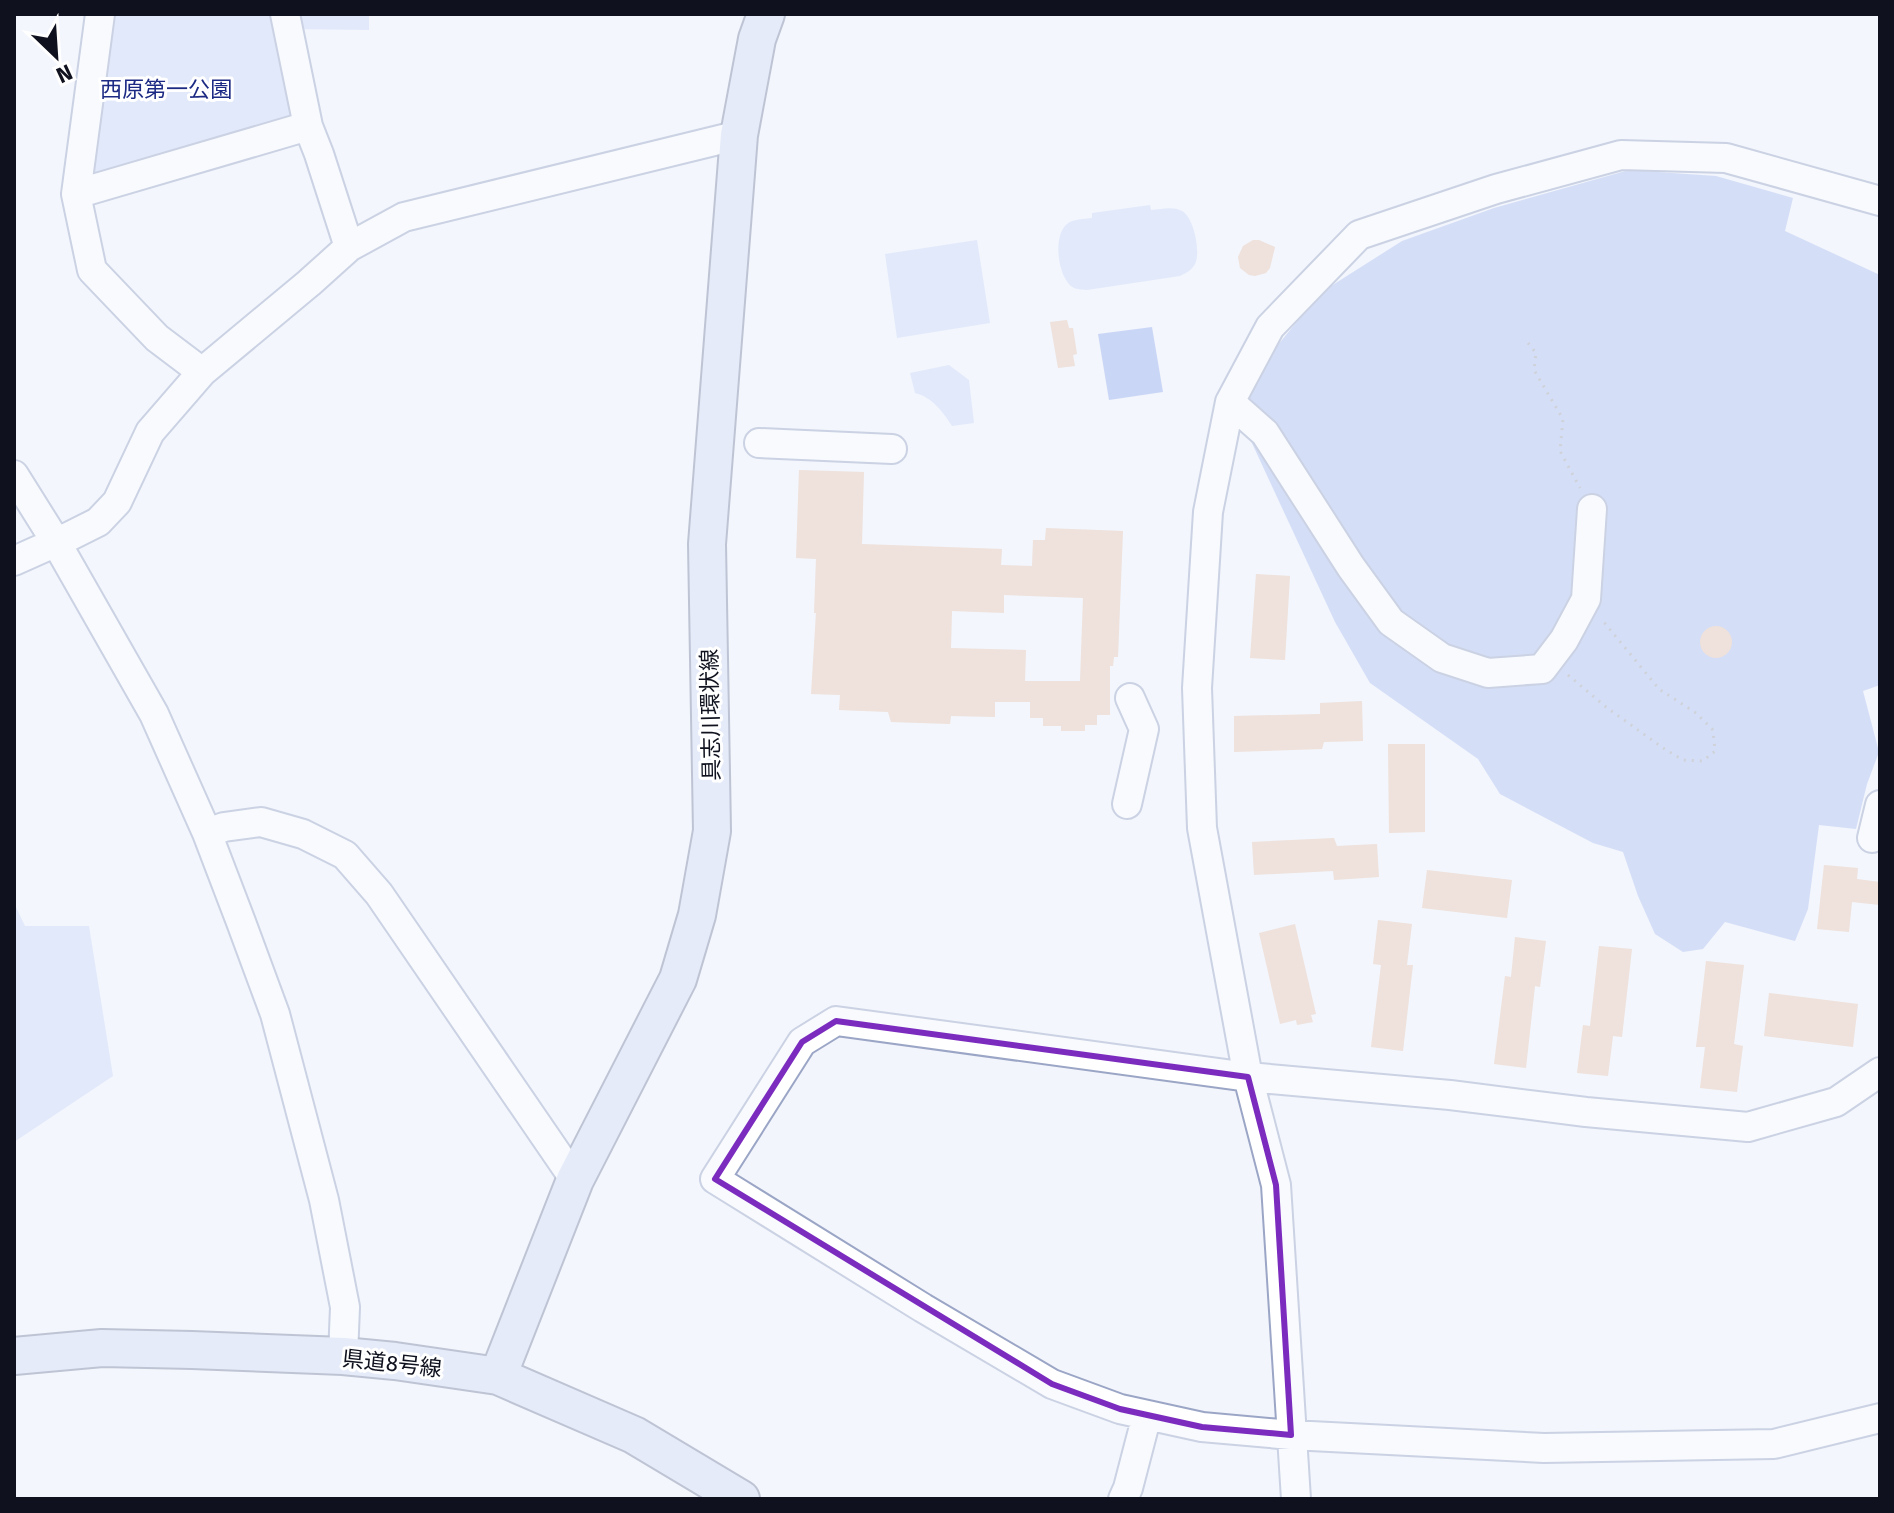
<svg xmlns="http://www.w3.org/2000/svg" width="1894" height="1513" font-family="'Fira Sans','Noto Sans JP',sans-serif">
<rect width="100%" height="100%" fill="#f3f5fc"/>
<path fill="#cedafb" d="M101,14H369V30L288,29L308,126L76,194Z
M1150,205L1151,210C1162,209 1173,206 1182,211C1194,217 1201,253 1195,264C1192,270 1186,273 1180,276L1087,290C1086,290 1075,289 1074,288C1058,280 1052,236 1067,224C1073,219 1084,219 1092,218V213Z
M977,240L990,323L897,338L885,254Z
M949,365L969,380L974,423L952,426C943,412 932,397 915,393L910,373Z
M14,903L25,926H89L113,1076L14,1142Z"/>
<path fill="#b0c2f2" d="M1629,170L1716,176L1793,198L1785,231L1880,275V685L1863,691L1879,752L1867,784L1856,829L1819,825L1808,909L1795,941L1725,922L1703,949L1683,952L1655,934L1638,896L1623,852L1593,843L1500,794L1478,759L1370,683L1335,622L1251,441L1245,397L1273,351L1320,293L1402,241L1494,208Z"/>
<path fill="#9ab0f0" d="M1152,327L1163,392L1109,400L1098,334Z"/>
<path fill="#eac8b3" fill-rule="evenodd" d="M1253,240H1259L1275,247L1270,268L1266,273L1255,276L1249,275L1240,268L1238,257L1243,246Z
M1067,320L1069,328H1073L1077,354L1073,355L1075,366L1058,368L1050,322Z
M799,470L864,472L862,544L1002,549L1001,565L1032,566L1033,540H1045L1046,528L1123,531L1118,657H1114L1113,666H1110V715H1097V725H1085V731H1061V726H1043V718H1030V702H995V717L951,716L950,724L891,722L888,712L839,710L840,695L811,694L816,613H814L816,559L796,558ZM1004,595L1083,598L1080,681H1025L1026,650L951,648L952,611L1004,613Z
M1256,574L1290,576L1285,660L1250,658Z
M1700 642a16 16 0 1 1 32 0a16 16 0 1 1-32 0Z
M1362,701L1363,741L1324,742L1322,749L1234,752V716L1320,714V703Z
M1388,744H1425V832L1389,833Z
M1334,838L1337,846L1377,844L1379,877L1334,880L1333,871L1254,875L1252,842Z
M1824,865L1858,868L1857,879L1880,882V905L1852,902L1849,932L1817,929Z
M1427,870L1512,880L1507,918L1422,908Z
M1378,920L1412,924L1407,965H1413L1403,1051L1371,1047L1381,965L1373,964Z
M1295,924L1316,1014L1311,1015L1313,1022L1297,1025L1296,1020L1280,1024L1259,933Z
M1515,937L1546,941L1540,987L1535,986L1526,1068L1494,1064L1505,976L1511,977Z
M1599,946L1632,949L1622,1037L1613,1036L1608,1076L1577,1073L1583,1025L1590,1026Z
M1706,961L1744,965L1734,1044L1743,1046L1737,1092L1700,1088L1705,1047H1696Z
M1769,993L1858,1004L1853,1047L1764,1036Z"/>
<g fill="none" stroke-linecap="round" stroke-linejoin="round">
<defs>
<path id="minor" d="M100,14L76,194L92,270L157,338L202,372
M285,14L308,126L319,154L349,247
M76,194L308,126
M1230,402L1265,433L1351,567L1391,622L1442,658L1488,673L1542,669L1564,640L1586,599L1592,509
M759,443L892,449
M14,475L56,542L154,714L207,833L241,922L275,1014L324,1200L345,1307L343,1356
M14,561L70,536L98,522L117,502L150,432L202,372L309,283L349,247L404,217L739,135
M1127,804L1144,729L1130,698
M207,833L224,827L261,822L303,834L345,855L379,894L575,1180
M1872,838L1880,805
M1880,1072L1836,1102L1748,1127L1586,1112L1450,1095L1248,1077L836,1021L802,1042L715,1179L923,1308L1052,1384L1120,1409L1202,1427L1291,1435L1544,1448L1774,1444L1880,1418
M1123,1499L1128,1488L1147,1415
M1296,1499L1276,1185L1248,1077L1202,828L1197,688L1208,512L1230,402L1270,327L1359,235L1496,189L1621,155L1726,158L1880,201"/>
<path id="major" d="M14,1356L102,1348L192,1350L343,1356L395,1361L498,1376L634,1435L741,1499
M498,1376L575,1180L678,979L697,915L712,831L707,544L739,135L757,39L766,14"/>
</defs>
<use href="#minor" stroke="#9ba6c6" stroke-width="32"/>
<use href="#major" stroke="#7e88a5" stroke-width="40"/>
<path stroke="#a4a6af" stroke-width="3" stroke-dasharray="2 6" stroke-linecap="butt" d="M1528,343L1536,353L1534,370L1563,419L1560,451L1580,488
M1568,675L1606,707L1663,748L1683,760L1703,761L1715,751L1713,730L1696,713L1659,689L1603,621"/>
<use href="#minor" stroke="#fff" stroke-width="28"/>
<use href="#major" stroke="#d6def5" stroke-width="36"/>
</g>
<path d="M0 0H1894V1513H0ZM836,1021L1248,1077L1276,1185L1291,1435L1202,1427L1120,1409L1052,1384L715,1179L802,1042Z" fill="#f3f5fc" fill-opacity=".55" fill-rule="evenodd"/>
<path fill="none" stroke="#7b2cbf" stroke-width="6" stroke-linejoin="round" d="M836,1021L1248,1077L1276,1185L1291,1435L1202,1427L1120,1409L1052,1384L715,1179L802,1042Z"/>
<g text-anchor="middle" stroke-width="6" stroke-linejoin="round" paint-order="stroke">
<g font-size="22" fill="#1c2a84" stroke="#fff">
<text x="166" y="97">西原第一公園</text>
</g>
<g font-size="22" fill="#0f121e" stroke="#fff">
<text transform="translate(710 715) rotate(-91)" y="8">具志川環状線</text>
<text transform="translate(392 1363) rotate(6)" y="8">県道8号線</text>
</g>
</g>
<rect width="1894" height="1513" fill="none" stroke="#0f121e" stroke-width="32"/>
<g transform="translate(56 56) rotate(155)" stroke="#ffffff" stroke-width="6" paint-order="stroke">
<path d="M0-6L14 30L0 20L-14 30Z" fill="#0f121e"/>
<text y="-12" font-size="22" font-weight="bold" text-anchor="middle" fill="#0f121e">N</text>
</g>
</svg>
